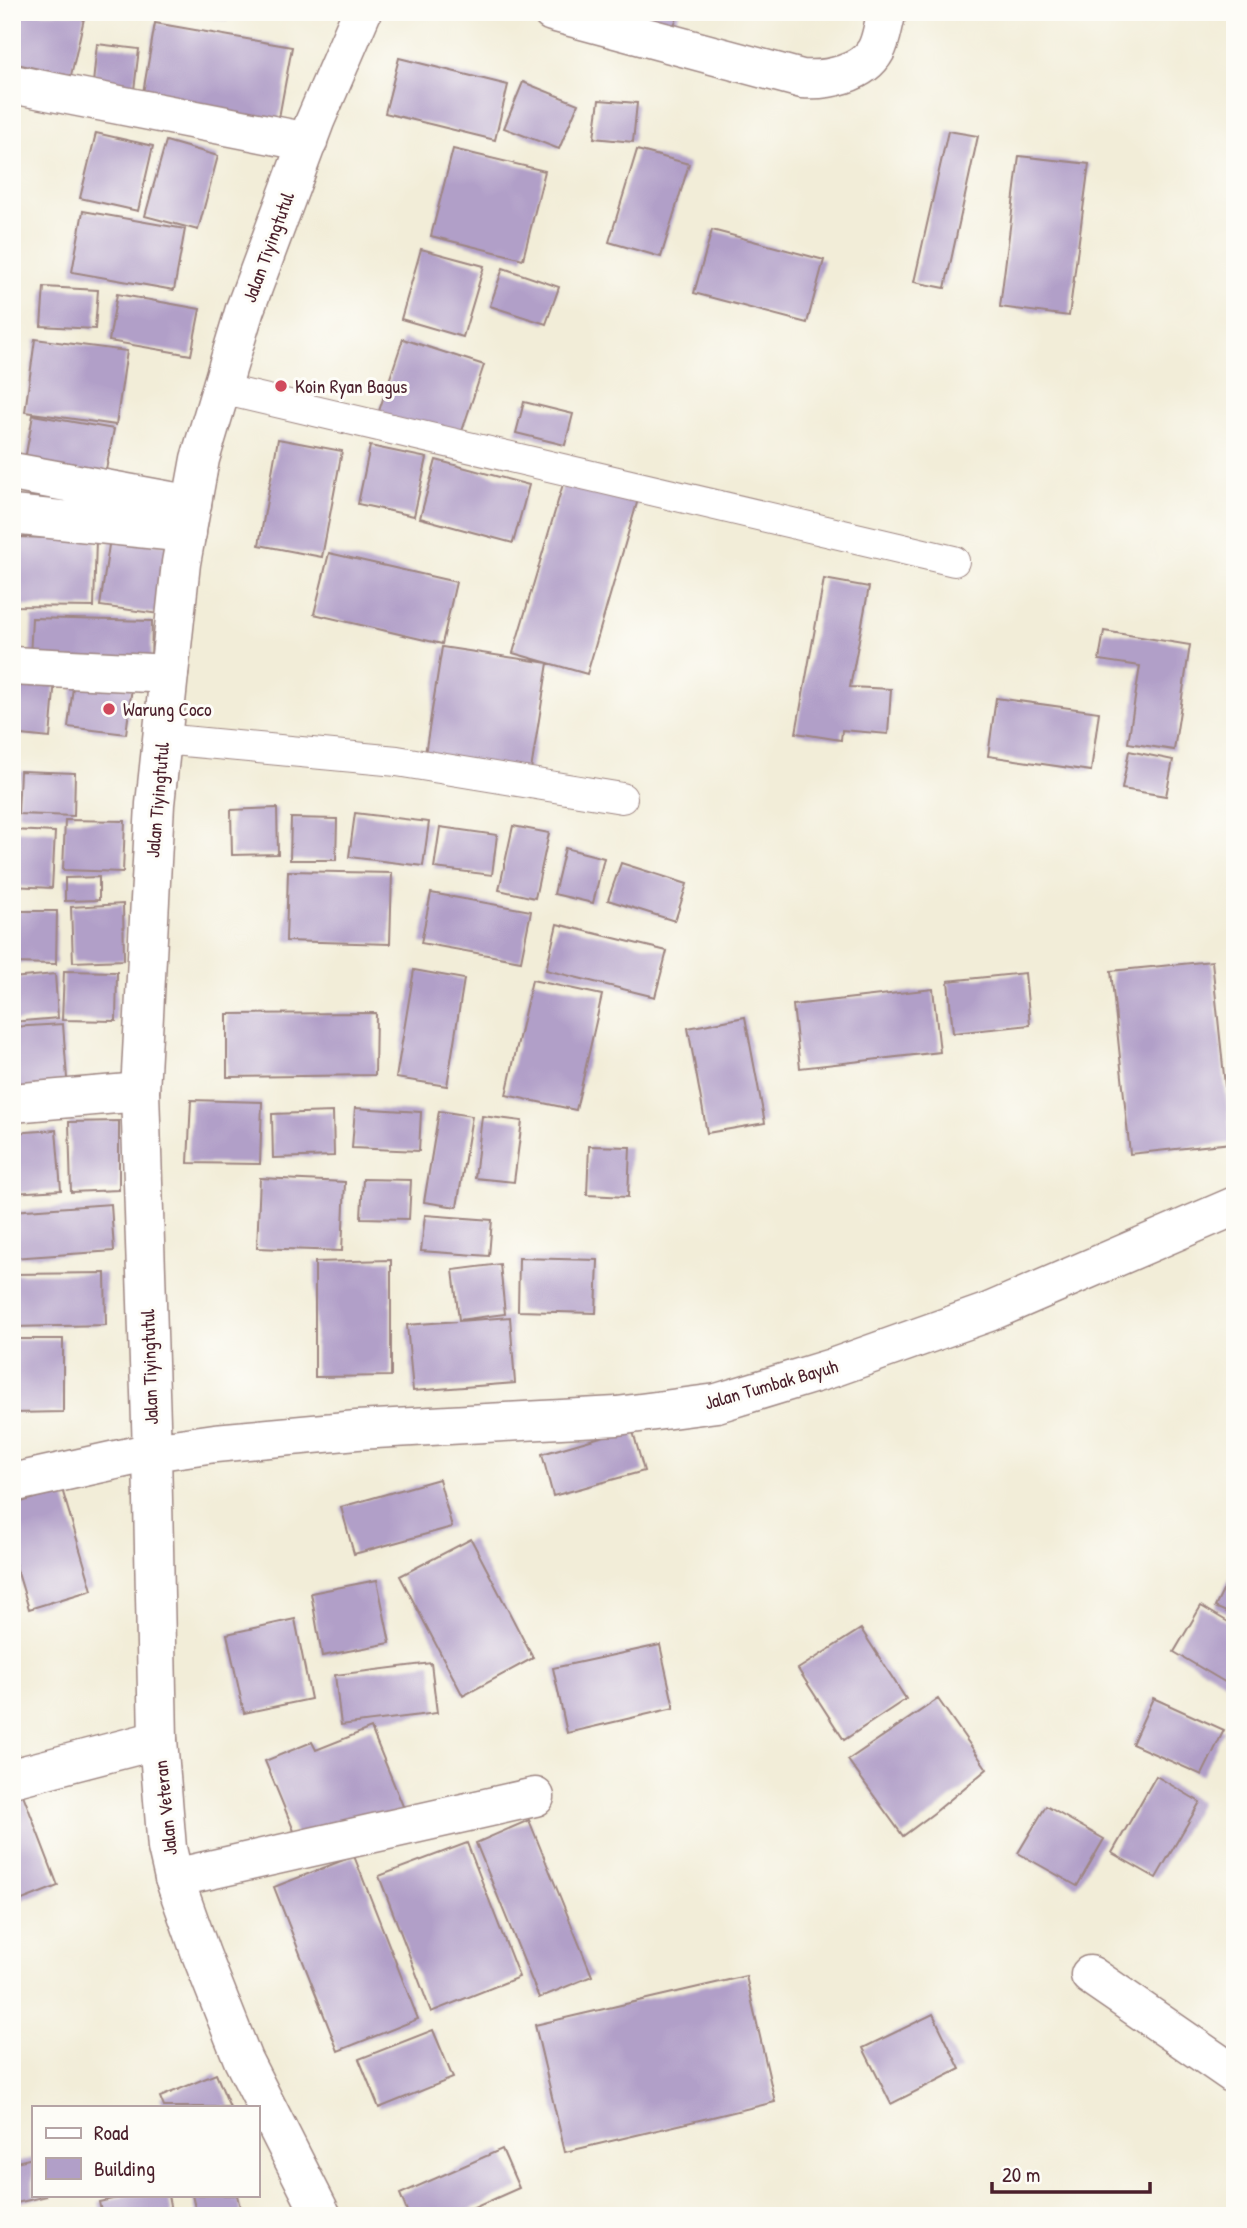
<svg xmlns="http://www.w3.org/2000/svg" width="1247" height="2228" font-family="'Patrick Hand',sans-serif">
<rect width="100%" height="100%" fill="#fdfcf7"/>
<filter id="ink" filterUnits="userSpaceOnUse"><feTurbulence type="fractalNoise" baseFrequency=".0143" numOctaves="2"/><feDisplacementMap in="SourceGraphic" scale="14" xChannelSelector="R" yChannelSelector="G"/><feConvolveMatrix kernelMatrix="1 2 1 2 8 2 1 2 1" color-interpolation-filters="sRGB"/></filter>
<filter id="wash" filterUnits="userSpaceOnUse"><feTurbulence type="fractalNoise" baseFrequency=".00686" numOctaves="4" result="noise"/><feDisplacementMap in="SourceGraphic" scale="28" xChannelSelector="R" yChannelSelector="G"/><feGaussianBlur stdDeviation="1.57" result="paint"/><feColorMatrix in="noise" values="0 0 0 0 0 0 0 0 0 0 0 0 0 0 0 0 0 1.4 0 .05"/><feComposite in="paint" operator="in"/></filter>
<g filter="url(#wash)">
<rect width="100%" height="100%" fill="#f2edd8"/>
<g id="blocks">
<path fill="#b19fc8" d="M12,12L85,14L71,76L12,63Z
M181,12H228L227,21Z
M641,12H680L667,40L635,27Z
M155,23L292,47L278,123L142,99Z
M97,44L139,49L133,98L92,93Z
M399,58L508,85L495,140L385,113Z
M523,82L578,104L559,149L504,128Z
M599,100L637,103L633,142L594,138Z
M948,131L978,136L945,288L914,282Z
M96,133L153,146L138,211L80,198Z
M166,141L218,156L198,230L145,216Z
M453,149L545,171L523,259L431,236Z
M637,150L689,164L661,257L609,242Z
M1019,156L1089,164L1069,316L1000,307Z
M83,211L185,229L174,290L72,272Z
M712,230L824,260L807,323L694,293Z
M421,249L484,266L463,337L401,319Z
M503,268L559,287L546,324L490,306Z
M44,287L98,290L95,329L41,326Z
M117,294L200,309L191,355L109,341Z
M35,339L127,351L116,425L25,412Z
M403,339L484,365L459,440L378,414Z
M524,402L573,414L565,445L516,433Z
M33,415L114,429L103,485L23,471Z
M278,439L342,451L322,557L259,545Z
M370,446L427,458L414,516L358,504Z
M436,460L529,485L513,543L420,518Z
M566,474L639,496L587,674L513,653Z
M13,537L96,539L94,607L12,606Z
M110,538L170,545L159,614L100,606Z
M329,553L456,582L442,644L314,614Z
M824,579L869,587L850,687L891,689L888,734L842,730L841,740L796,733Z
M32,618L152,621L151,662L30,658Z
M1104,631L1190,645L1174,750L1128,743L1140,666L1099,660Z
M442,647L548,663L531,770L425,754Z
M75,671L133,679L126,734L68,727Z
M12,675L55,679L50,738L12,734Z
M996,698L1099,712L1091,771L988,756Z
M1129,751L1173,760L1166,796L1122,789Z
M20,771L75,773L74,816L18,814Z
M277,808L278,854L232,855L231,810Z
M355,813L429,822L423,866L349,857Z
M291,818L337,819L336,860H290Z
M65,820L125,821L123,872L63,870Z
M513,826L549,833L535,898L499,890Z
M440,827L497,835L492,875L434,868Z
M12,830L55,832L52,888L12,886Z
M565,848L604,858L593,903L554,894Z
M621,863L687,884L675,921L608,900Z
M288,871L392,873L390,944L286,941Z
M99,877V900L65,901V878Z
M431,893L531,911L521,961L421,943Z
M123,904L124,960L73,962L71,907Z
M12,911H57L56,964L12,963Z
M557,924L667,951L655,997L546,970Z
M1212,961L1231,1143L1130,1154L1111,971Z
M414,970L464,979L447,1086L396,1078Z
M64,971L117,972L116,1021L62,1020Z
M1025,973L1030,1025L953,1033L948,981Z
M55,974L58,1018L12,1022V978Z
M532,980L602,995L576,1110L506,1095Z
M933,989L940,1052L800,1068L793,1005Z
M376,1013L375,1075L227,1077V1014Z
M745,1017L765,1123L707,1133L688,1028Z
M63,1024L68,1092L12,1095V1027Z
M191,1100L262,1102L260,1164L188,1163Z
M355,1108L421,1112L419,1151L352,1148Z
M439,1111L472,1116L457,1207L424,1202Z
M333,1112L334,1156L273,1158L272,1114Z
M482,1116L522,1121L514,1182L475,1178Z
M119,1121V1190L71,1192L69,1122Z
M56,1130L61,1190L12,1193V1133Z
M589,1146L630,1147L628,1197L587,1195Z
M260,1178L345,1182L342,1251L257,1248Z
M363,1179L411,1180L409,1219L361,1218Z
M111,1204L114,1251L12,1258V1211Z
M425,1215L492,1220L489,1256L421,1251Z
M519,1258L598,1260L596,1313L518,1311Z
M391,1260V1376L315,1377V1262Z
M500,1264L505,1314L459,1320L453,1270Z
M105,1273L106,1325L12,1327V1274Z
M510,1317L515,1383L413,1391L407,1325Z
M12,1339H63V1412L12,1413Z
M632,1428L644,1471L553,1496L542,1454Z
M439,1479L452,1527L354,1554L341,1507Z
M62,1489L92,1590L29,1609L12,1553V1505Z
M471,1539L533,1658L463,1696L400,1576Z
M1235,1567V1616L1215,1607Z
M377,1580L390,1643L322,1656L311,1593Z
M1201,1606L1235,1626V1688L1174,1652Z
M295,1619L311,1699L244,1713L227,1634Z
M861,1629L906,1699L844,1740L798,1669Z
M660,1645L674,1708L567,1733L553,1668Z
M431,1663L437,1713L341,1725L335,1675Z
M1153,1698L1224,1730L1202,1775L1132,1744Z
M938,1699L987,1769L934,1813L903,1836L848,1760Z
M371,1728L405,1811L299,1843L265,1761L312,1742L316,1750Z
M1156,1776L1200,1802L1156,1878L1112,1853Z
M22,1792L58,1886L12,1904V1796Z
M1046,1806L1104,1839L1077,1886L1018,1853Z
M529,1820L592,1976L539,1998L476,1843Z
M467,1843L519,1977L431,2012L379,1876Z
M354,1856L418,2019L338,2051L274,1887Z
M746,1976L775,2102L565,2152L535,2025Z
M933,2014L960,2069L891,2104L863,2048Z
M433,2030L453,2078L379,2108L359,2059Z
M216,2074L230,2107H164L160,2097Z
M502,2149L519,2188L456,2216H409L400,2194Z
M33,2158V2195L47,2196L12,2204V2163Z
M130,2195H168L172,2216H102L99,2202Z
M192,2195H237L242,2216H197Z"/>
</g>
</g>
<g filter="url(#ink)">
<use href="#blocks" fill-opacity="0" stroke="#9e8682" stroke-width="2"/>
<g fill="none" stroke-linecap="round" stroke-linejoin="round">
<defs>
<path id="service" d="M221,389L954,561
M162,739L397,761L622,798"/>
<path id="minor" d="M552,12L802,79C827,81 863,74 876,50C882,39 883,24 887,12
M12,84L308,142
M12,472L192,505
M12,515L187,533
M12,666L169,674
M12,1103L140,1092
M12,1483L152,1452
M12,1778L158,1740
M174,1878L535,1797
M1090,1975L1235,2075"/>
<path id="tertiary" d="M152,1452L215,1443L357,1430L617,1416L717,1403L832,1368L989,1312L1235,1206
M322,2216L243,2060L201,1954L174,1878L167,1848L158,1740L152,1452L140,1092L155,804L181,563L200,459L245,309L315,121L362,12"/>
</defs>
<use href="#service" stroke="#9e8682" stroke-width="32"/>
<use href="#minor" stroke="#9e8682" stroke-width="41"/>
<use href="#tertiary" stroke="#9e8682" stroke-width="41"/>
<use href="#service" stroke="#fff" stroke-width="30"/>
<use href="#minor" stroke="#fff" stroke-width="38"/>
<use href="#tertiary" stroke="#fff" stroke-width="38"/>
</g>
</g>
<g fill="#d1495b" stroke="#fdfcf7" stroke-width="2.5">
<circle cx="281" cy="386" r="7"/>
<circle cx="109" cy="709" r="7"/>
</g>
<g text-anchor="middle" stroke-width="6" stroke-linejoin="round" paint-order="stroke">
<g font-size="19" fill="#4a1f2b" stroke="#fdfcf7">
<text transform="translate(268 247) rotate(-70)" y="7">Jalan Tiyingtutul</text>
<text transform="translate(157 800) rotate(-85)" y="7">Jalan Tiyingtutul</text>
<text transform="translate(149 1367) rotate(-92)" y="7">Jalan Tiyingtutul</text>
<text transform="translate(771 1384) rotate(-16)" y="7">Jalan Tumbak Bayuh</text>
<text transform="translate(165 1808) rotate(-96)" y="7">Jalan Veteran</text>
</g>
<g font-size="19" fill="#4a1f2b" stroke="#fdfcf7" text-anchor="start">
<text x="295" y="393">Koin Ryan Bagus</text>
<text x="123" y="716">Warung Coco</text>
</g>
</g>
<rect width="1247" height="2228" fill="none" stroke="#fdfcf7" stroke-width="42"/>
<rect x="32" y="2106" width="228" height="91" fill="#fdfcf7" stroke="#b5a4a5" stroke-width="2"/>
<rect x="46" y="2128" width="35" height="10" fill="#ffffff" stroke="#b5a4a5" stroke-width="2"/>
<text x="94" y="2140" font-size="21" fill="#4a1f2b">Road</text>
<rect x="46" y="2158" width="35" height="21" fill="#b19fc8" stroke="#b5a4a5" stroke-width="2"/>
<text x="94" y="2176" font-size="21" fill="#4a1f2b">Building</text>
<path d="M992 2182v10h158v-10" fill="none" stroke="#4a1f2b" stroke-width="3.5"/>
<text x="1002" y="2182" font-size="21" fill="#4a1f2b" stroke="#fdfcf7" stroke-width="5" paint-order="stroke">20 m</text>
</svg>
